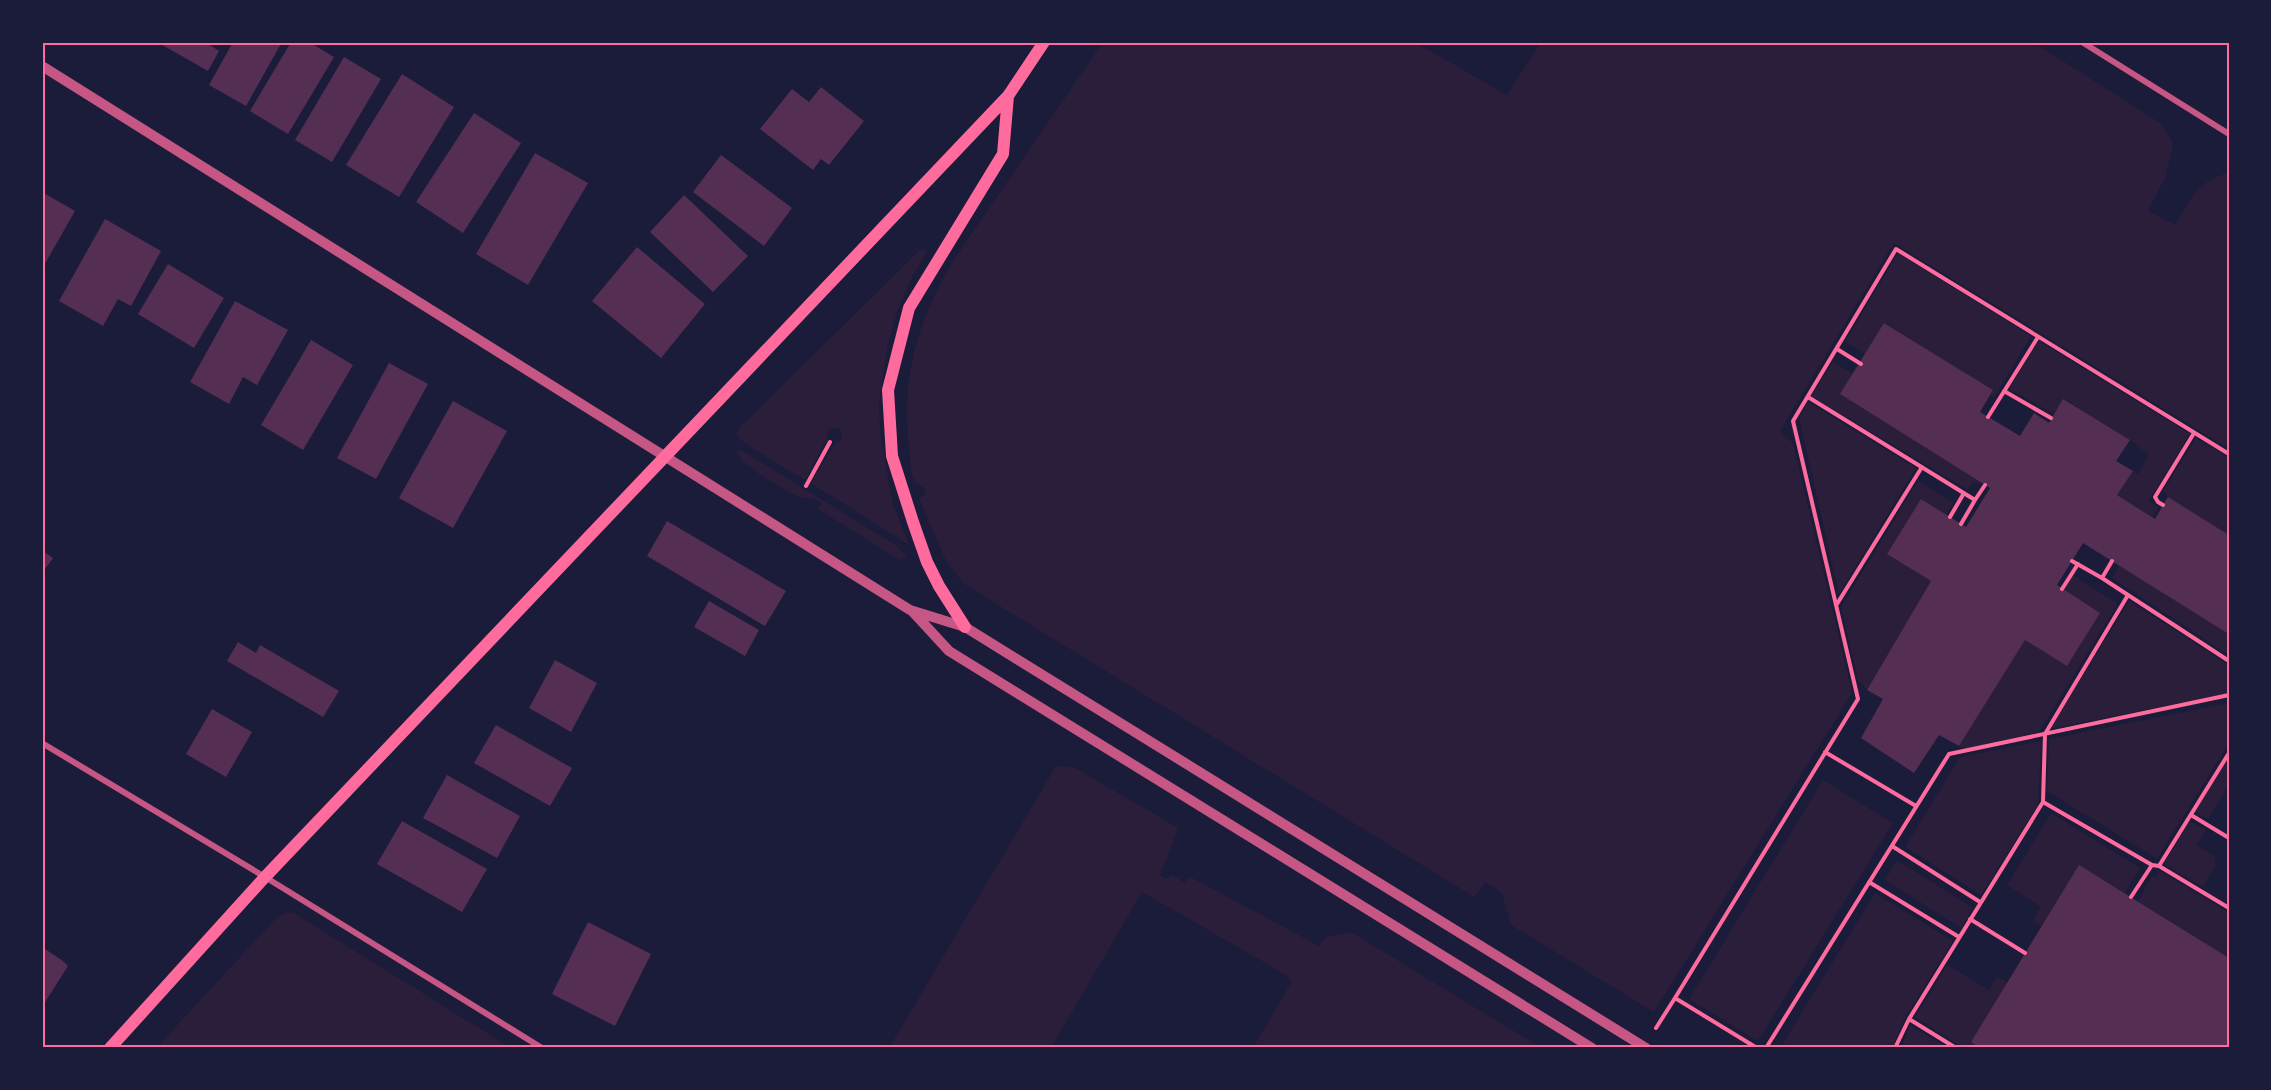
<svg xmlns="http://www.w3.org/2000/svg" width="2271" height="1090" font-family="Figtree,sans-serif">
<rect width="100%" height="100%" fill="#1b1b3a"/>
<path fill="#2a1e3b" d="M1103,42H1415L1507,95L1541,42H2033L2162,124L2173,143L2166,176L2148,211L2176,225C2189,200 2199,179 2229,173V449L1894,243L1780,431L1793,443L1852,693L1654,1012L1511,925L1502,893L1486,882L1474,897L964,584L946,561L919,499L925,494V489C922,486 916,483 914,480C909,471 910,454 909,444C901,375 919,319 953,261Z
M924,249L926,253L912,277L897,312L888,344L879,402L880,433L892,501L909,545L811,483L835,443L840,441L842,435L839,429L833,428L828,431L827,439L805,480L744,443L736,434L741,426L920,250Z
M1898,253L2031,336L1994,398L1990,396L1993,390L1885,323L1866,354L1845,342Z
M2039,341L2190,434L2149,500L2158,508L2152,517L2117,495L2133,471L2138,474L2149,455L2130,440L2064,399L2054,414L2009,389Z
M1833,362L1854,374L1841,395L1982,483L1981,485L1973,481L1968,490L1811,396Z
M1808,402L1916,468L1839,594L1799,417Z
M2196,438L2229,458V535L2168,497L2163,491Z
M736,450L743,451L897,546L907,557L899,560L818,509L821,502C814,497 806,500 799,497C785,490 737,464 736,450Z
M1918,481L1953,502L1946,515L1921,500L1887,554L1931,581L1867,690L1858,680L1841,607Z
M2119,565L2227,633L2229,631V655L2112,578Z
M2073,575L2118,604L2039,732L1964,749L1959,746L2025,640L2067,665L2100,613L2064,590Z
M2129,601L2229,665V693L2050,729Z
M2229,703V743L2157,859L2047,791L2049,739Z
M2041,741L2038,805L1981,895L1905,847L1960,757Z
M2229,757V785L2208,819L2195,812Z
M1056,766L1074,767L1178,828L1160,875L1166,879L1173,875L1185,883L1189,876L1319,946L1326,937L1351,932L1542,1048H1253L1292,981L1288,976L1142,892L1051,1048H889Z
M1823,780L1893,823L1758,1041L1689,999Z
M2051,813L2140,868L2125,893L2079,866L2042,927L2033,921L2041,907L2007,885Z
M2190,821L2206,830L2197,845L2214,856L2216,865L2203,887L2164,864Z
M1897,860L1973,908L1961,928L1885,880Z
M2160,871L2229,913V958L2138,901L2152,876L2156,877Z
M1875,893L1953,941L1906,1016L1892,1048H1780Z
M287,912L294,913L511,1048H156L277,917Z
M1947,965L1989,990L1997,977L2008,982L1971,1042L1980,1048H1964L1915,1017Z
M1910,1025L1948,1048H1901Z"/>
<path fill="#542f53" d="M157,42H211L210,45L219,51L208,71Z
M233,42H282L246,106L209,85Z
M291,42H309L334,57L288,134L250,111Z
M344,57L381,79L332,162L295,140Z
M402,74L454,107L399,197L346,165Z
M821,87L864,121L829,165L821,159L813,170L760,129L792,89L809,102Z
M474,113L521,143L463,233L416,202Z
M535,153L588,183L528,285L476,254Z
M721,155L792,208L764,246L693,192Z
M42,192L75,211L42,269Z
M684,195L748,256L713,292L650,232Z
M105,219L161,251L131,306L118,299L103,326L59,301Z
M637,247L705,304L661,358L592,301Z
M168,264L224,298L194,348L138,314Z
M235,301L288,330L257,385L243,377L229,404L190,382Z
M1884,323L1993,390L1980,412L2020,436L2034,413L2049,423L2063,399L2130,440L2116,461L2133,471L2117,495L2155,519L2168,497L2229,535V631L2227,633L2083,543L2057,585L2100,613L2067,666L2025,640L1959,746L1939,735L1914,773L1861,738L1883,699L1867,690L1931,581L1887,554L1921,499L1966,527L1990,488L1840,394Z
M311,340L353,365L303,450L261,425Z
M389,363L428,384L376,479L337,458Z
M453,401L507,431L453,528L399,498Z
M667,521L786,591L765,626L647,556Z
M42,550L53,558L42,573Z
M709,601L759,630L745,656L694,627Z
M238,642L256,653L260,645L339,691L323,717L227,661Z
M555,660L597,683L571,732L529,708Z
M212,709L252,732L226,777L186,754Z
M496,725L572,768L550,806L474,763Z
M447,775L520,816L497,858L423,818Z
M402,821L487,869L462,912L377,864Z
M2079,865L2229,958V1048H1980L1971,1042Z
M588,922L651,954L615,1026L552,994Z
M42,947L63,961L68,966L42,1007Z"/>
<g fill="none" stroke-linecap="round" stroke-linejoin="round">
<path stroke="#ff6b9d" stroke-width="4" d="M1837,349L1861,364
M2004,391L2051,418
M1808,397L1975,500L1985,485
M1988,417L2038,337
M806,486L830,442
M2163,505L2158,502L2155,497L2194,433
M1950,517L1964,493
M1961,524L1975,500
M2072,561L2102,578
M2112,561L2102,578L2229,661
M2062,589L2078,564
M1837,604L1922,467
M1825,752L1916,806
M2043,802L2045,734L2128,595
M2191,815L2229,838
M1892,846L1980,902
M2159,866L2229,753
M1869,882L1959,937
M2131,897L2152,865
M1970,919L2025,953
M1675,998L1757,1048
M1909,1019L1956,1048
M1656,1028L1675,998L1858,699L1793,421L1896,249L2229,454
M1766,1048L1949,754L2229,695
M1895,1048L1909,1019L2043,802L2152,865L2159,866L2229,908"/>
<path stroke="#c65784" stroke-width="6" d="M2082,42L2229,134
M42,743L265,877L542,1048"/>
<path stroke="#c65784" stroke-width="10" d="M42,66L910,610L965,627L1646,1048
M913,612L949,651L1592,1048"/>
<path stroke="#ff6b9d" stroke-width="12" d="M965,627L939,586L927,562L913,522L892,456L888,390L909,308L1003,154L1008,96
M110,1048L265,877L1008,96L1044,42"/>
</g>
<rect width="2271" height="1090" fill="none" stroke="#1b1b3a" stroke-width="87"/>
<rect x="44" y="44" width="2184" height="1002" fill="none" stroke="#ff6b9d" stroke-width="2"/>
</svg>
